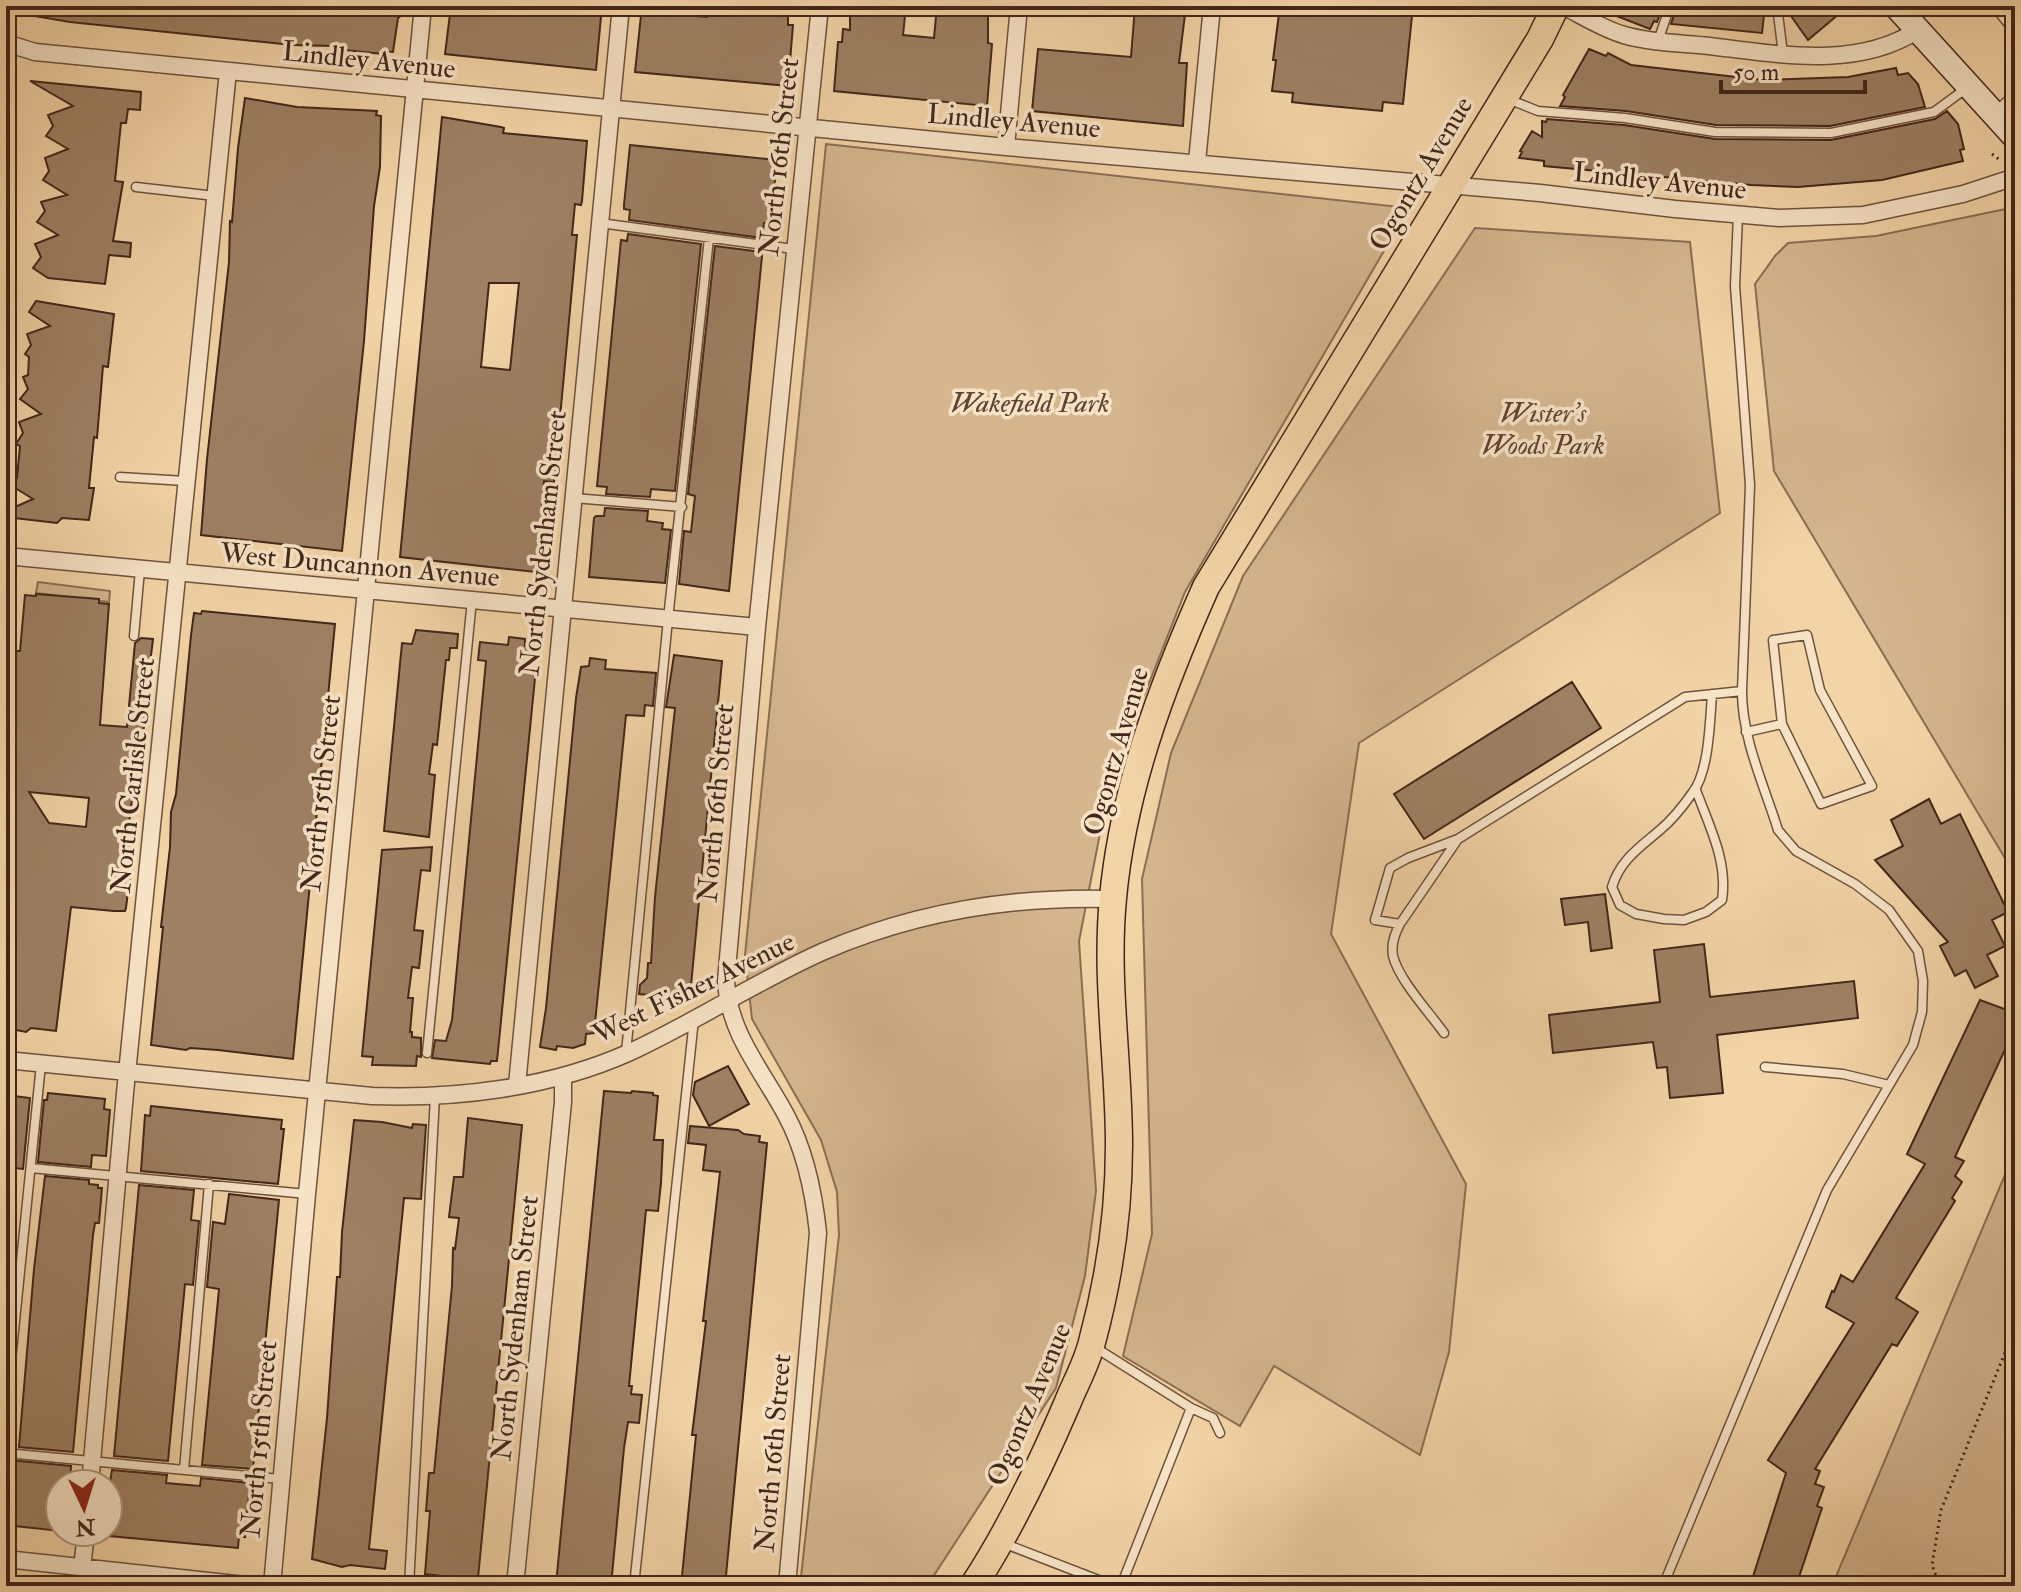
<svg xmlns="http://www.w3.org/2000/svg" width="2021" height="1592" font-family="'IM FELL Double Pica',serif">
<rect width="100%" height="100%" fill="#f3d4a7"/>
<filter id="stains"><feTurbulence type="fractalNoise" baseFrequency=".0025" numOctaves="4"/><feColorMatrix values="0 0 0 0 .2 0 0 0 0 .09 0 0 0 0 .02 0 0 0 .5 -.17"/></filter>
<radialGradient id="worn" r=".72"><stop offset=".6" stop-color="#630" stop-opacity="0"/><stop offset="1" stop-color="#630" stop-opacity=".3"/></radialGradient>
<path fill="#d5b68f" stroke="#8c6e54" stroke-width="2" d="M826,144L1409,208L1185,592L1110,782L1079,941L1096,1191L1085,1276L1056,1388L927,1586H800L839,1235L837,1192L821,1140L752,1019L745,955Z
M2015,207V875L1774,471L1755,284L1775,256L1788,243L1876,236Z
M1475,228L1690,242L1720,513L1359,743L1331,934L1466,1184L1449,1352L1420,1455L1274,1366L1240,1426L1123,1356L1152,1234L1142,879L1171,753L1243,576Z
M38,582L110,591L109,602L36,593Z
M2015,1151V1586H1832Z"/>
<path fill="#9e8063" stroke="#422619" stroke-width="2" fill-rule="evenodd" d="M34,6H397L402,15L398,18L393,52L384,51L383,54L334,49V46L293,45L70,22L34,16Z
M451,6H602L596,70L445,54Z
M642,6H661V13L707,17L708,6H788V25H793L788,86L635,72Z
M850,6H906L903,35L934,38L937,6H988V43L992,44L987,106L834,91L838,42H842L843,29L850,30Z
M1135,6H1186L1179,63H1187L1183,126L1032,111L1038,49L1131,57Z
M1280,6H1323L1368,11L1369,6H1413L1403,104L1383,102L1382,111L1309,104L1292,102L1293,93L1272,91L1276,60H1273Z
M1591,6H1663L1657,22L1654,21L1650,29Z
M1677,6H1765L1762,33L1671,24Z
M1784,6H1831L1839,14L1808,40Z
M1589,49L1606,56L1608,53L1631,65L1763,80L1848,77L1896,68L1898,75L1908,73L1918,84L1925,107L1830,126L1716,125L1626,111L1560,106L1565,97L1563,95Z
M30,81L141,92L140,110L128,109L126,123H121L115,181L123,182L113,241L131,243L130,257L109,255L105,284L48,278L33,268L41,257L35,244L58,235L37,222L45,211L41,202L67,195L43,180L49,171L45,158L68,149L46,136L53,126L48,115L73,106Z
M245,98L297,107L377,111L376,115L381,116L380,167L374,206L364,341L342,551L201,535L207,459L229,262L230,221L232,222L238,148Z
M1947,111L1958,124L1964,149L1960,150L1963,161L1882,180L1798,187L1751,185L1544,166V161L1519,158L1522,152L1520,151L1532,131L1542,137V121L1546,122L1547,119L1624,125L1715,139L1831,140L1935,119Z
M442,117L501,127L504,128L503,133L587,141L582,201L581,205L575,204L572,235H577L554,482L544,481L542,511L552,514L545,573L400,557ZM489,283H519L510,370L481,367Z
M630,145L777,160L771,219L770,223H764L762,238L629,220L630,210L624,209V205Z
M628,234L701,244L675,491L651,489L650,497L606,494L607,487L597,486L621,240L627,241Z
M715,246L761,252L762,256L729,591L679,584L684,531L691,532L695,496L688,494Z
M36,301L114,314L108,367L103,366L97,438L94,437L89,488H94L89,520L62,518L57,523L6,517V511L33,499L12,486L17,478L20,446L16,444L23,433L19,422L41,414L20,399L28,389L23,377L28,375L29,357L25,354L31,345L27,334L50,326L29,312Z
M605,508L648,511L647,521L663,523L662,529L671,530L665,583L589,577L594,518L596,516H604Z
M36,594L99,599V603L109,604L100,725L127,727L135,643L141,638L153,639L149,672H152L148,707H146L143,735H140L133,792L129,823H135V833L126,908L125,911H114L71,907L56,1031L31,1028L26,1032L6,1028V780L10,750H6V657L11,658V651H20L25,595L36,596ZM29,792L89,798L86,827L49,823Z
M202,611L335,624L293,1059L218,1050L190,1048L186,1050L151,1045L163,927H161L170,847L171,812L176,794L191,635L194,613L201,614Z
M416,630L458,634L457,648H450L449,660H446L437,745L433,744L429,774L435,775L429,837L384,831L402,643L412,644Z
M509,637L525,639V646L532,648L531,668H536L497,1061H491L490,1064L432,1058L435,1040L446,1041L452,1020L486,661L478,660L480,642L508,645Z
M674,655L722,661L690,996L682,995V1001L649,999V995L639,994L640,985L647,978L648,963H651L655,897L675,708L666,707Z
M590,658L606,660L605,669L656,673L653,706L645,705L644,716L626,715L594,1033L586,1034L585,1044L573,1048L557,1046L556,1050L540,1047L546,1008L576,698L581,667L589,666Z
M1572,682L1601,728L1424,839L1394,794Z
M1929,799L1941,824L1960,814L2008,912L1992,920L2005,946L1987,955L1998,976L1975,988L1966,970L1955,976L1940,946L1948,942L1875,860L1903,846L1891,820Z
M432,847L430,871L421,870L414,930L423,931L419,968L412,967L408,998H413L410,1032H412V1037L421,1038V1057L417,1056L416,1066L375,1065H372L373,1057L362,1056L382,850Z
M1605,894L1612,948L1591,951L1588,922L1565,925L1561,899Z
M1704,944L1710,997L1854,981L1858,1018L1717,1035L1723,1093L1670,1098L1667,1067L1657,1068L1653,1042L1553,1053L1549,1015L1660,1002L1654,950Z
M1980,1000L2015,1013V1028L1955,1157L1964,1161L1955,1176L1962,1182L1952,1198L1955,1201L1896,1298L1918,1312L1897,1346L1892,1344L1815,1469L1820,1471L1815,1484L1824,1487L1817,1506L1822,1508L1796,1586H1750L1786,1473L1768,1460L1854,1323L1826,1307L1832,1291L1834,1292L1841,1275L1853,1282L1925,1164L1907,1154Z
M728,1066L749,1104L709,1126L693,1095L695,1082Z
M604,1091L631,1093L632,1091L653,1093V1095L658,1096L654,1140H663L661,1183L658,1211L646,1210L629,1386H632L631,1394L642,1395L639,1423L628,1422L624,1448L611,1586H566L556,1584Z
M48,1093L105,1099L104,1109L110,1110L106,1156L92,1155L91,1167L38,1162L44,1100H47Z
M14,1096L30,1098L23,1169L6,1167Z
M151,1106L282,1120L281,1129H284L278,1184L141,1171L145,1115L150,1116Z
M468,1118L522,1125L478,1578L469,1579L425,1574L430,1511H426L429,1473H434L452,1286L453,1248L455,1249L459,1218L449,1217L454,1177H463Z
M354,1120L382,1122L412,1128L413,1124L426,1125L421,1199L404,1198L369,1549L387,1551L385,1569L350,1565L342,1567L312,1559L327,1418L337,1277H340L342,1232Z
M690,1126L738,1130L744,1134L760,1136L759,1142L767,1143L725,1586H681L696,1435H692L706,1321H703L720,1172L703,1170L706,1145L688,1143Z
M45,1176L89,1180V1184L98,1185V1188H102L99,1223H95L93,1235L73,1452L19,1447L34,1269Z
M139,1185L194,1190L191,1220L199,1221L193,1285L185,1284L168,1461L114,1456Z
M229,1194L279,1200L253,1469L202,1465L219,1289L207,1287L213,1222L225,1224Z
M9,1460L71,1466L70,1484H60V1531L6,1525V1467L9,1468Z
M112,1470L167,1475L166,1483L200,1486L201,1478L250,1483L245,1537L239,1536L238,1548L109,1536L108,1494Z"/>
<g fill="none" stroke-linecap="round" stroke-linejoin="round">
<defs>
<path id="lane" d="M1777,6L1783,54
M1994,6L2015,32
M1658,41L1670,6
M1508,99L1538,111L1625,118L1715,132L1831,133L1934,112L1968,87
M1997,110L2015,94
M136,187L215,196
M600,223L794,249
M120,477L185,481
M574,498L682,507
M134,636L140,570
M1746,732L1782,724L1821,804L1872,786L1820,690L1807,635L1773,640L1782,724
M1696,790C1709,826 1728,861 1722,900L1706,912L1684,920L1664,919L1636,914L1620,905L1612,887C1620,860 1640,847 1660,830C1672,820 1684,805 1693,792C1709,771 1710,721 1712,694
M1458,839L1400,924L1375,920L1390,868L1408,858L1458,839L1685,697L1742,691
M1400,924C1395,933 1391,945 1393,956C1399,980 1429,1012 1444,1033
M427,1053L472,600
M626,1053L668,619L709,238
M1765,1067L1843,1074L1889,1085
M31,1168L307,1194
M1096,1348L1191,1408L1213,1418L1220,1433
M6,1410L41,1064
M6,1453L280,1479
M184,1470L209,1184
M1003,1543L1114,1586
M409,1586L435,1096
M634,1586L694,1019
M1121,1586L1191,1408
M1663,1586L1827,1190L1913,1045L1922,1012L1923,981L1918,951L1889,910L1855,884L1796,851L1778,830C1764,785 1742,739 1742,691L1750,485L1735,286L1738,215"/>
<path id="street" d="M1563,6C1583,16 1603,29 1624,35C1651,43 1681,43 1709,46C1778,54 1856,70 1918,30
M6,43L35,52L1006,147L1540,193L1675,209L1779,218L1863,215L1963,194L2015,177
M1006,147L1019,6
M1197,162L1212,6
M6,556L757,627
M6,1060L372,1096C457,1099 549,1088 628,1053C694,1023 755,982 822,952C914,912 1013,896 1113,899
M517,1085L621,6
M90,1484L125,1093L228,71
M6,1559L254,1586
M82,1569L86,1532
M272,1586L307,1194L423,6
M515,1586L563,1102V1076
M787,1586L818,1233C814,1194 805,1150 786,1115C762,1070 729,1034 726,981L757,627L820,6"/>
<path id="secondary" d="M1896,6L2015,137"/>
<path id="primary" d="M973,1586C1011,1528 1040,1467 1067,1404C1075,1384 1087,1363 1092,1342C1109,1279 1119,1211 1119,1145C1119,1063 1105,980 1113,898C1123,789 1162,686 1206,587L1540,39L1556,6"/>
</defs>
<use href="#lane" stroke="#6e523c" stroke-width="11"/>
<use href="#street" stroke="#6e523c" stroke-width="19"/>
<use href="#secondary" stroke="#422619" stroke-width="27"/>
<use href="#primary" stroke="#422619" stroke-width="29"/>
<path stroke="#422619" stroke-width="3" stroke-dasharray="2 4" stroke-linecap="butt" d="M1992,154L2000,160
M1940,1586L1932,1565L1941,1510L2015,1328"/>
<use href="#lane" stroke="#f7e3c6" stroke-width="8"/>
<use href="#street" stroke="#f7e3c6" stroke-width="16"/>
<use href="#secondary" stroke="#f7e3c6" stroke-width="24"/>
<use href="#primary" stroke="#f3d4a7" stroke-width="26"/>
</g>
<g text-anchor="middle" stroke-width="7" stroke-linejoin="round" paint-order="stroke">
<g font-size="28" fill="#422619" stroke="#f7e3c6">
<text transform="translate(369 59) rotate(6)" y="10">Lindley Avenue</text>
<text transform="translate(1014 120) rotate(5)" y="10">Lindley Avenue</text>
<text transform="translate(778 157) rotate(-84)" y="10">North 16th Street</text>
<text transform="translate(1420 173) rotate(-59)" y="10">Ogontz Avenue</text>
<text transform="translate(1660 180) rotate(6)" y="10">Lindley Avenue</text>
<text transform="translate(542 543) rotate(-84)" y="10">North Sydenham Street</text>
<text transform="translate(360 564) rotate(5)" y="10">West Duncannon Avenue</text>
<text transform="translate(1115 751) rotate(-74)" y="10">Ogontz Avenue</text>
<text transform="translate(132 775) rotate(-84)" y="10">North Carlisle Street</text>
<text transform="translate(320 793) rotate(-84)" y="10">North 15th Street</text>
<text transform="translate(715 803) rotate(-85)" y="10">North 16th Street</text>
<text transform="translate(693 987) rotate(-26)" y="10">West Fisher Avenue</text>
<text transform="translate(514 1328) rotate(-84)" y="10">North Sydenham Street</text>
<text transform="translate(1028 1404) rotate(-67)" y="10">Ogontz Avenue</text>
<text transform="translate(258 1439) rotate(-85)" y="10">North 15th Street</text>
<text transform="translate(772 1453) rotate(-85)" y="10">North 16th Street</text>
</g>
<g font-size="28" font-style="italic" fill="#5f4331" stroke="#f7e3c6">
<text x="1030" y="412">Wakefield Park</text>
<text x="1543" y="422">Wister's<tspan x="1543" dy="32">Woods Park</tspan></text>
</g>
</g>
<rect width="2021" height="1592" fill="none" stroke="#f3d4a7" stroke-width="32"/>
<rect x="8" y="8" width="2005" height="1576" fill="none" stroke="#422619" stroke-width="4"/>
<rect x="16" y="16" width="1989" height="1560" fill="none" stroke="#422619" stroke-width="2"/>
<g transform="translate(84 1508) rotate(176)"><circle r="38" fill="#f7e3c6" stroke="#af9781" stroke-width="2"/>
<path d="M0-6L14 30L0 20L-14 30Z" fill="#8f2418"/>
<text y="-12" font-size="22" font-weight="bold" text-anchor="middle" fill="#422619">N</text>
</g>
<path d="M1721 80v12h144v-12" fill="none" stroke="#422619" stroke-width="4"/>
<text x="1733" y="80" font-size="24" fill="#422619" stroke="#f7e3c6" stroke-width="6" paint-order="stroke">50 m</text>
<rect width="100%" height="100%" filter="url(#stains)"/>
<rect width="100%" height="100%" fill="url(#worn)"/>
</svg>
